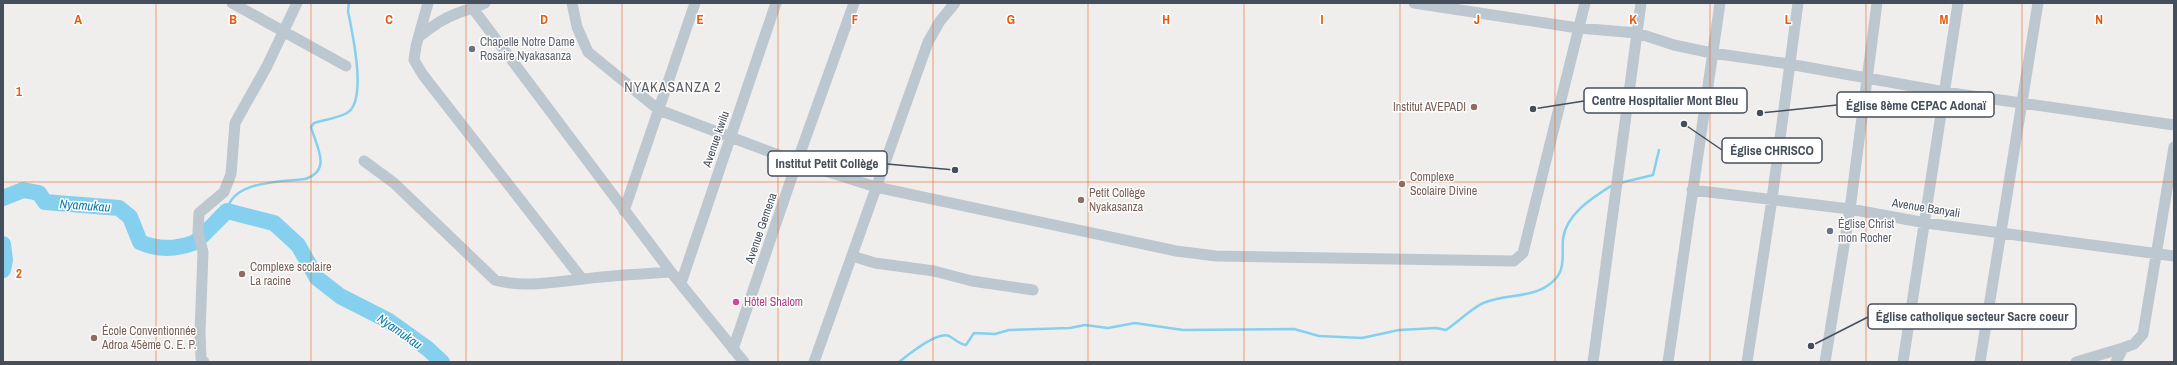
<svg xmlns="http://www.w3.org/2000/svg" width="2177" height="365" font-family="'Archivo Narrow',sans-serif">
<rect width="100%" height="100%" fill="#f0eeed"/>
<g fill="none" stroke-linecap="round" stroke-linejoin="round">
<path stroke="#85d0ee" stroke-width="2.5" d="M1620,183L1653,175L1659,150
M227,211C232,180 282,182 305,179C332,170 317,148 311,127L314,123C324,120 338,118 347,113C368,101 352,32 348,11L349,3
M899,362C908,355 937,331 949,336C955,339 959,344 966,345L974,333L995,334L1009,330L1070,328L1085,325L1108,328L1135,323L1183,330L1294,329L1319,336L1362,338L1399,330L1436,328L1446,330C1457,323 1475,305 1486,302C1509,293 1540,299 1557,277C1565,267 1562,251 1563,239C1566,214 1592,198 1611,186"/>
<path stroke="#85d0ee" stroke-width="16" d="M3,198L23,190L39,193L45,202L119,208L130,217L140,242C157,250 176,249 193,243C199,241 221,216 227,211L274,223L298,245L317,278L340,296L389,321L428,349L442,362
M3,244L5,260L3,270"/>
<path stroke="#bdc7d0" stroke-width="11" d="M232,3L346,66
M428,3L416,46L414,60L423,75L582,279
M474,3V10L671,272L744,362
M572,3L577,27L588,52L659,110L797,162L876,187L1176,251L1216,256L1514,261L1523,253L1585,3
M1414,3L1578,28L1637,33L1674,45L1712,53L1789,64L1945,92L2174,125
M420,36C431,27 444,18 458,13C468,9 476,8 485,3
M364,161L394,183L495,280C523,288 554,282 583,279C612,275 642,274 671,272
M1692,190L1850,209L1926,223L2174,256
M624,211L695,3
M852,256L875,263L934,271L972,281L1033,290
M681,283L776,3
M733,349L797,162L854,3
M204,362L201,358L200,333L203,252L198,232L199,213L224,192L231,174L235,123L267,66L297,3
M814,362L928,42L940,21L955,3
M1593,362L1641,3
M1668,362L1720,3
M1747,362L1772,199L1798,3
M1825,362L1850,209L1877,3
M1903,362L1958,3
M1980,362L2038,3
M2076,362L2123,348L2134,344L2143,334L2174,147
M2116,362L2123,348"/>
</g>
<path fill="none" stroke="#e8590c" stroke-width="1" stroke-opacity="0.55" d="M156,3V362M311,3V362M466,3V362M622,3V362M778,3V362M933,3V362M1088,3V362M1244,3V362M1400,3V362M1555,3V362M1710,3V362M1866,3V362M2022,3V362M3,182H2174"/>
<g fill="#6b7280" stroke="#fff" stroke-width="1.5">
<circle cx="472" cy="49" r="4"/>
<circle cx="1830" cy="231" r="4"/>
</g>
<g fill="#8d6e63" stroke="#fff" stroke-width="1.5">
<circle cx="1474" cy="107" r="4"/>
<circle cx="1402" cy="184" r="4"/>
<circle cx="1081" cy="200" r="4"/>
<circle cx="242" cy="274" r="4"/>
<circle cx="94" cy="338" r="4"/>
</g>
<circle fill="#d1479c" stroke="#fff" stroke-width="1.5" cx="736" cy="302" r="4"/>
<g text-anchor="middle" stroke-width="3" stroke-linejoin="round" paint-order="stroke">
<g font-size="12" fill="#5b616d" stroke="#fff" text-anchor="start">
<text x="480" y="46">Chapelle Notre Dame<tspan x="480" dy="14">Rosaire Nyakasanza</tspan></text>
<text x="1838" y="228">Église Christ<tspan x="1838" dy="14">mon Rocher</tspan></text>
</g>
<g font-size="12" fill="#785e54" stroke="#fff" text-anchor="start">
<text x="1466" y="111" text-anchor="end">Institut AVEPADI</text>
<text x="1410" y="181">Complexe<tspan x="1410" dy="14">Scolaire Divine</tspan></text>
<text x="1089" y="197">Petit Collège<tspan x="1089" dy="14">Nyakasanza</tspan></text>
<text x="250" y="271">Complexe scolaire<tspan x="250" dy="14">La racine</tspan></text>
<text x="102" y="335">École Conventionnée<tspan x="102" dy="14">Adroa 45ème C. E. P.</tspan></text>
</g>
<g font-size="12" fill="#454f5c" stroke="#fff">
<text transform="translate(716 139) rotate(-71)" y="4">Avenue kwilu</text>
<text transform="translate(1926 208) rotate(9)" y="4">Avenue Banyali</text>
<text transform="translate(761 228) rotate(-71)" y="4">Avenue Gemena</text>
</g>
<g font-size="12" fill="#b23c85" stroke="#fff" text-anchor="start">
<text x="744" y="306">Hôtel Shalom</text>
</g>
<g font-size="13" font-style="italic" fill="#087cac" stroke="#fff">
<text transform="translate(85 205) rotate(4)" y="5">Nyamukau</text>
<text transform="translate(400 331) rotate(35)" y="5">Nyamukau</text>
</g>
<g font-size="14" letter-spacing="1" fill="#5a5d63" stroke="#fff">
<text x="673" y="92">NYAKASANZA 2</text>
</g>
</g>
<g font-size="13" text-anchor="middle" font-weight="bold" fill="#e8590c" stroke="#fff" stroke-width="3" stroke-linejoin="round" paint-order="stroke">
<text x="78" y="24">A</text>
<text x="233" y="24">B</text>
<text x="389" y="24">C</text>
<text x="544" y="24">D</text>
<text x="700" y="24">E</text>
<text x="855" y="24">F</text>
<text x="1011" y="24">G</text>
<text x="1166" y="24">H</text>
<text x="1322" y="24">I</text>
<text x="1477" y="24">J</text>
<text x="1633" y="24">K</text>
<text x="1788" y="24">L</text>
<text x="1944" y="24">M</text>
<text x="2099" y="24">N</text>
<text x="19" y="96">1</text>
<text x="19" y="278">2</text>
</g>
<path fill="none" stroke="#454f5c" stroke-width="1.5" d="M1533 109L1584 101M1760 113L1837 105M1684 124L1722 150M955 170L887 164M1811 346L1868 317"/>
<g fill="#454f5c" stroke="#fff" stroke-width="1.5">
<circle cx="1533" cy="109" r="4"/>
<circle cx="1760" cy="113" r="4"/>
<circle cx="1684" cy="124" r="4"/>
<circle cx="955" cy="170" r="4"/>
<circle cx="1811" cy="346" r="4"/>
</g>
<g fill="#fff" stroke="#454f5c" stroke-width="1.5">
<rect x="1584" y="88" width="163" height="25" rx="4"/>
<rect x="1837" y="92" width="157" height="25" rx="4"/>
<rect x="1722" y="138" width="100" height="25" rx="4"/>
<rect x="768" y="151" width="119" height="25" rx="4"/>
<rect x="1868" y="304" width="208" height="25" rx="4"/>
</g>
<g font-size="13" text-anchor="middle" font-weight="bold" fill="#454f5c">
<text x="1665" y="105">Centre Hospitalier Mont Bleu</text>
<text x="1916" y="110">Église 8ème CEPAC Adonaï</text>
<text x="1772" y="155">Église CHRISCO</text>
<text x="827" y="168">Institut Petit Collège</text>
<text x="1972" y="321">Église catholique secteur Sacre coeur</text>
</g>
<rect width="2177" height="365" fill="none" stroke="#454f5c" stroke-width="8"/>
</svg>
